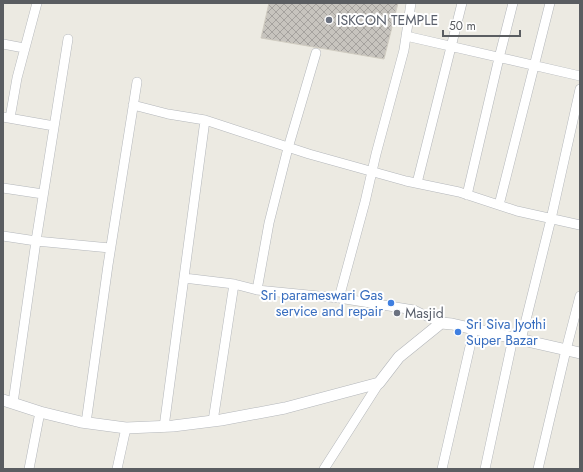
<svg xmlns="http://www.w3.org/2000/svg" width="583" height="472" font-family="Jost,sans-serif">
<defs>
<pattern id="building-cross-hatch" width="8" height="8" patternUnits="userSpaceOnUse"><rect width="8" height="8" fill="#c7c4be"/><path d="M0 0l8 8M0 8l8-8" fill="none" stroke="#a5a29e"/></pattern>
</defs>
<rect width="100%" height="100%" fill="#eceae2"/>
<path fill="url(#building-cross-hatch)" stroke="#d0ccc1" d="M269,3H398L384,59L261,38Z"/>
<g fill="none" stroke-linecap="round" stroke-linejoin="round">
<defs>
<path id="minor" d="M411,3L404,50L376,154L365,202L339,298L414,310L441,323
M406,36L580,76
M3,44L24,48
M133,105L168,114L205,120L309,154L406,181L459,192L517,211L580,225
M3,117L54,126
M10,118L17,78L37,3
M417,183L462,3
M3,188L43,194
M467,195L499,58L513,3
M499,205L550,3
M3,236L36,241L110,248
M184,278L234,284L257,290L339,298
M257,290L269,223L288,148L316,53
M521,340L551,219L580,89
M13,403L36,241L68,39
M213,421L234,284
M86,423L108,265L137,82
M164,427L205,120
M29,469L40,412
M117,469L126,428
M324,469L379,383
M442,469L474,329
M485,469L513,338
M538,469L566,350L580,296"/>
<path id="tertiary" d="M3,400L40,412L81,422L126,428L173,426L221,420L285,408L379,383L399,357L441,323L452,324L580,353"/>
</defs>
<use href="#minor" stroke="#b4b7bb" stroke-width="10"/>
<use href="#tertiary" stroke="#b4b7bb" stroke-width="12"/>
<use href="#minor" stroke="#fff" stroke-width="9"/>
<use href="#tertiary" stroke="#fff" stroke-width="11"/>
</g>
<g fill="#6b7280" stroke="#fff" stroke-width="1.5">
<circle cx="329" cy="20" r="4"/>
<circle cx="397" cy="313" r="4"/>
</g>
<g fill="#3f7fe0" stroke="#fff" stroke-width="1.5">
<circle cx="391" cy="303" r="4"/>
<circle cx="458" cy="332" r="4"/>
</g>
<g text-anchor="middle" stroke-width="4" stroke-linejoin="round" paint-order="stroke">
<g font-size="14" fill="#5b616d" stroke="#fff" text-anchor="start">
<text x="337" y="25">ISKCON TEMPLE</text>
<text x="405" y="318">Masjid</text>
</g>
<g font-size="14" fill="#366cbe" stroke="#fff" text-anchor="end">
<text x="383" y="300">Sri parameswari Gas<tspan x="383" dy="16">service and repair</tspan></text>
<text x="466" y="329" text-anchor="start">Sri Siva Jyothi<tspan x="466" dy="16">Super Bazar</tspan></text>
</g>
</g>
<rect width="583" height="472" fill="none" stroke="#5a5d61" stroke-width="8"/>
<path d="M443 30v6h77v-6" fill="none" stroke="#5a5d61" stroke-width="2"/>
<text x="449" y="30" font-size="12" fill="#5a5d61" stroke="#ffffff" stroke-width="3" paint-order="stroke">50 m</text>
</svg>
